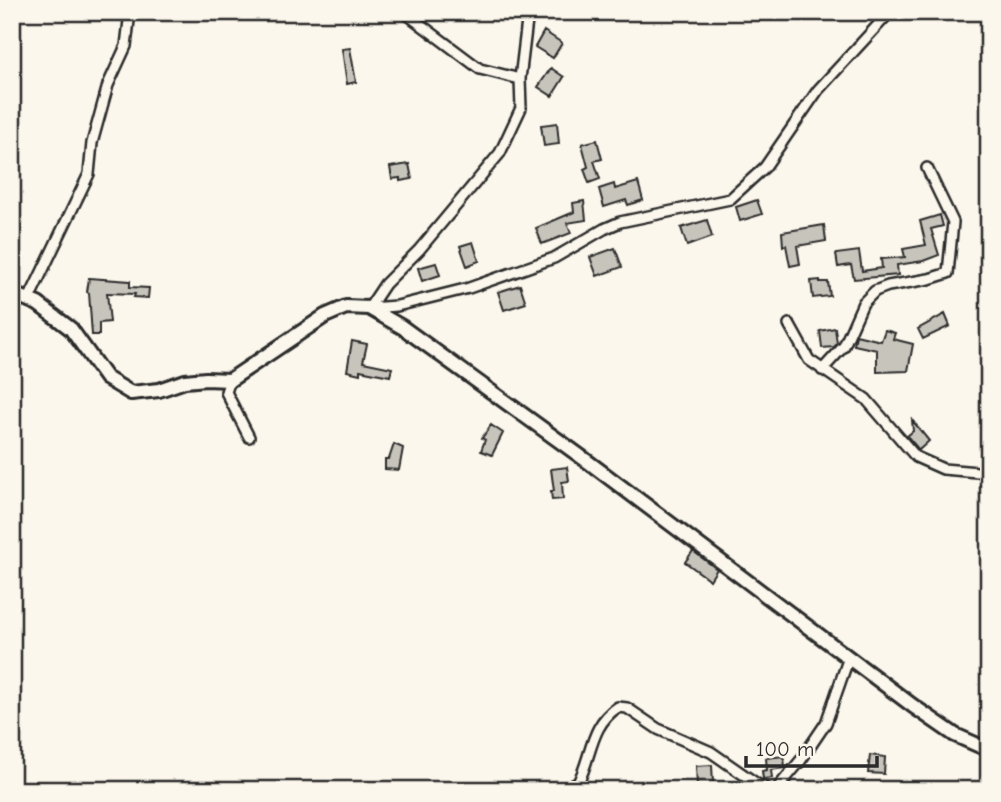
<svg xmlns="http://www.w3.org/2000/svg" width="1001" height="802" font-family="'Comic Neue',sans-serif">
<rect width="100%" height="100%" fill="#fbf7ec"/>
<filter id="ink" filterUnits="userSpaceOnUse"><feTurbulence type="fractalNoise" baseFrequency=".0143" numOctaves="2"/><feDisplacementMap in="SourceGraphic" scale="14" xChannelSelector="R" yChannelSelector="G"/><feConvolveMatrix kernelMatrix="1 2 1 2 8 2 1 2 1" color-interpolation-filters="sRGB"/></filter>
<g filter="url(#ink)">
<path fill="#c7c4bc" stroke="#2b2b2b" stroke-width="2" d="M544,31L562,43L553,58L535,47Z
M350,48L356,82L347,84L342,49Z
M551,68L564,77L552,96L538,87Z
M557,123L559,144L544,146L541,125Z
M597,140L602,159L594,161L600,179L589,183L584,169L588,167L582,144Z
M409,164L412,179L400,181V178L392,179L390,167Z
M638,182L643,200L628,205L626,200L604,207L599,189L614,184L615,189Z
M757,200L762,214L740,221L736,207Z
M584,201L586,220L567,223L571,233L542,244L536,228L574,212L573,203Z
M940,215L943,226L931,229L939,255L923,261L897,265L898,275L854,279L851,265L838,267L836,254L859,251L862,271L882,268L881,259L905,257L903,249L926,245L920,221Z
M707,220L712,237L687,246L681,228Z
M824,225L826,241L797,246L800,264L790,266L786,245L783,246L782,232Z
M473,242L479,261L467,266L460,246Z
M615,248L622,267L597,276L590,257Z
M436,263L440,275L422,281L418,268Z
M89,278L130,281V287L149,288L148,298L134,297L135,294L107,293L110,322L99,323V335H92L89,293L87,292Z
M820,280V282H828L830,296L813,298L811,281Z
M520,285L526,303L504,310L498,292Z
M945,314L950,326L923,339L918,329Z
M835,328L837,344L834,347L822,348L820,331Z
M885,330L895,333L893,339L913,344L908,371L877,372V350L854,345L856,335L881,341Z
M352,341L367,344L363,362L392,368L390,376L360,370V374L347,371Z
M912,420L929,441L919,450L907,436L913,431Z
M491,425L503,433L492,455L481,451L485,440L482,438Z
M394,444L403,448L399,470L385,469V459H389Z
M567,467L569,481L562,482L563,499L552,500L551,491H554L551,469Z
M693,551L717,569L710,580L685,562Z
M870,755L885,757L884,774L868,773Z
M784,756L785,768L771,770L772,778L763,779L762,771L767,770L766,758Z
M712,765L713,784L697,786L696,766Z"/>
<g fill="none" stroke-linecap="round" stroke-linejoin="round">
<defs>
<path id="street" d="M404,12L480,69L520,79
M531,12L527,21L520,79L521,108L500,153L419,250L385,284L369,308L397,306L469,288L554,258L604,229L620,222L730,199L765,167L818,90L890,12
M29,299L89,174L92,143L108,85L126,46L130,12
M789,324L809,360L866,399L916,457L943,469L989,473
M822,370L844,346L863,303L875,291L888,286L929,279L948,273L953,222L927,168
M230,380L226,392L249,437
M562,790L578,783C592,756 590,725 618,707L627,708L658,729L711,752L757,784L770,790
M776,790L801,760L826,723L849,657"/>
<path id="secondary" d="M12,293L38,304L71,329L106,378L131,393L159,390L185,381L206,379L230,380L325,316L346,307L369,308L402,327L587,461L913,706L955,735L989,750"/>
</defs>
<use href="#street" stroke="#2b2b2b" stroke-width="14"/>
<use href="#secondary" stroke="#2b2b2b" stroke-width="18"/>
<use href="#street" stroke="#fbf7ec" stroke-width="9"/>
<use href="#secondary" stroke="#fbf7ec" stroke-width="12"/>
</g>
</g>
<rect width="1001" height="802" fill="none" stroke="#fbf7ec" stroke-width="42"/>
<rect x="21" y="21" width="959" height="760" fill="none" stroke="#2b2b2b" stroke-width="2.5" filter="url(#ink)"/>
<path d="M746 756v10h131v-10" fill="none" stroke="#2b2b2b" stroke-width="3.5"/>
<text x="756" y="756" font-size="21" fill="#2b2b2b" stroke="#fbf7ec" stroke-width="5" paint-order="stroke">100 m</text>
</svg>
